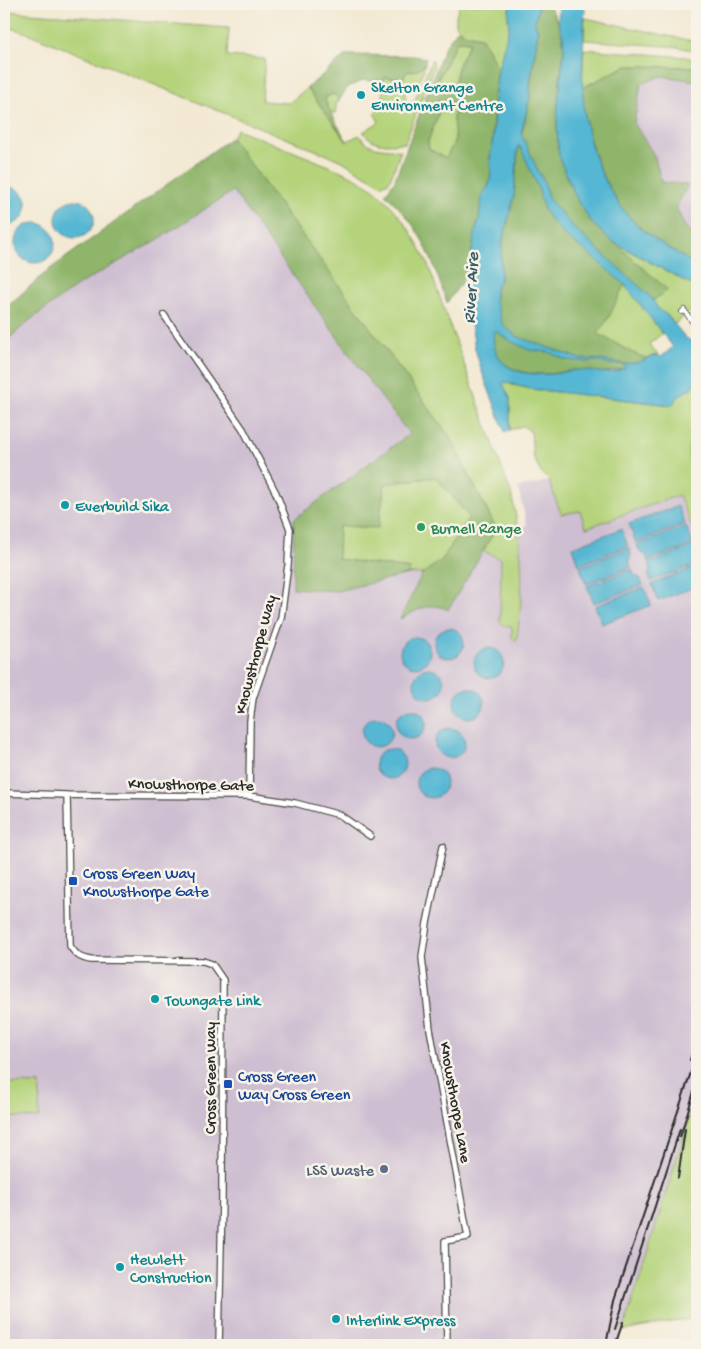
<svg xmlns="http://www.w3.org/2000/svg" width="701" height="1349" font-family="'Gochi Hand',sans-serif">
<rect width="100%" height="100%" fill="#f7f3e8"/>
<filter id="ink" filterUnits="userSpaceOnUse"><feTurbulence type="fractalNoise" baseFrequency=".02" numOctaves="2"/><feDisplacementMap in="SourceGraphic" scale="10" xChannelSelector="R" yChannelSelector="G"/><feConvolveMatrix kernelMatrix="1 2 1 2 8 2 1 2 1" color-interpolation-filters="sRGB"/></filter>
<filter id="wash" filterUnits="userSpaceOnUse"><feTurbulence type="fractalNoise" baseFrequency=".0096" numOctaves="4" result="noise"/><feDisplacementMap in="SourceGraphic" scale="20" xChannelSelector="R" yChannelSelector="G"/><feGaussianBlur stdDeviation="1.12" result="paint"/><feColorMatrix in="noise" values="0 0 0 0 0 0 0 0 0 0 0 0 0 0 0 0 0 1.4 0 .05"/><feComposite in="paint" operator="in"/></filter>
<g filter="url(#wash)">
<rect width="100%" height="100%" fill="#f3e9d3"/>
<path fill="#cebed1" d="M661,76L697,81V234L694,232L690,233L684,225L661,182L655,157L634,123L641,84Z
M233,190L352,358L409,434L294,519L293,588L469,517L400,618L422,607L439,605L448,610L483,551L501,559V623L503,625L519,627L522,580L518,527L527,525L518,488L549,481L560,514L580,511L586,528L679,495L697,540V1093L618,1345H4V343L30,320L80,284L157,240Z"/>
<path fill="#b4d37a" stroke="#707f52" d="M460,4H510L508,17L509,27L498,69L481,37L463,33L456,25V15Z
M4,11L229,28L227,56L265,59L262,101L289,103L307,88L347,141L359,135C373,152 382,146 401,151L389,182L382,185L342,161L27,33L4,26Z
M585,18L697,42V51L677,47L584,40Z
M457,41L470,42L459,63L453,90L440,87L438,79Z
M584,49L686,57L697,60V67L626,66L582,88Z
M432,59L434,66L405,143C388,144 375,147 363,132L379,122L374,113L378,110L375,104L377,100H384L382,91L384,88L381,83L385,77L403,79L406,72L417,70L425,64C422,78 419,86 405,92L406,106L415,100Z
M333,94L340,99L336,104V113H332L326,107L325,98Z
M438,99L457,105L453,118L455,140L447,158L429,150L428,141L438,115Z
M237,129C262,139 287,149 312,159C333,168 358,176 376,191C399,211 414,235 427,262L511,493C523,543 525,592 516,642L512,638V627L504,626L500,621L501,559L483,551L496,528L450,437L231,138Z
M620,246L697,288V319L693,316L694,314L691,311L649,344L658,355L648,358L557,346L614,248Z
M504,381L512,385L531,389L671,405L680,395L693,387L692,384L697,382V416L690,435L689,452L693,494L697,505V540L679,495L586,528L580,511L561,514L549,481L541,473L533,456L531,432L523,426L510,430V398L503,384Z
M437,477L469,517L442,560L422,574H409L410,569L338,559L339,525L378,528L385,484Z
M4,1083L40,1084L39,1118L4,1117Z
M697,1093V1327L695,1318L623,1331Z"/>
<path fill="#8fb56a" stroke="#5d704a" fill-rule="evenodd" d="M539,4H548L558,21L563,37L564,52L560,79L557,127L558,149L565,174L572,188L592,223L668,290L654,300L634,296L624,285L610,315L598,334L633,353L651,360L649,365C641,367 636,374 628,368L600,373L574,370L549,374H531L513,369L503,363L496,354L494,346L493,341L497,309L495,301V290L500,279L502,243L514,197L518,150L530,98V85L538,31L535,23Z
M458,29L468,35L481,37L498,69L494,99L492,150L490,158L491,175L488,188L481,202L479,220L475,233L468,273L447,303C439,280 431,254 418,233C409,218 398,206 385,194L394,182L445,46ZM457,41L470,42L459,63L453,90L440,87L438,79ZM438,99L457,105L453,118L455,140L446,158L429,149L428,141L438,115Z
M346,55L414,56L426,58L425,64L417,70L406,72L403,79L385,77L381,83L364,80L348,87L340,99L333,94L325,98C327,109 341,130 347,142L307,88Z
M626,66L697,67V81L661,76L641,84L634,123L655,157L661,182L688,185L676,207L684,225L690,233L694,232L697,234V266C676,253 652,240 634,222C600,188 584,134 582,88Z
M231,138L450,437L496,529L448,610C431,600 416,611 400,619L422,574L442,560L469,517L436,477L385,484L378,528L339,526L338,559L410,569L409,574L337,591L293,588L294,519L409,434L352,358L233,191L157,240L80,284L30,320L4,343V309L50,269Z"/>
<path fill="#54b7d3" stroke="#40717f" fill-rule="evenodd" d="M510,4H539L535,23L538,31L530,85V98L521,133L538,171L544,181L548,198L574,228L651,297L659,310L667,315L685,337L697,345V382L692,384L693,387L680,395L672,405L531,389L504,382L503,384L510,398V430L505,432L482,372L475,349L469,309L468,274L475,233L479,220L481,202L484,191L488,188L491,175L490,158L493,139L494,99L498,69L509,27L508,17ZM518,146H520L538,188L544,210L551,220L566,237L583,249L624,284L673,347L661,357L658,355L652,356L640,362L625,364L595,359H580L516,336L503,325L495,301V290L500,279L502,243L514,197ZM494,332H497L512,342L529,350L548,352L566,360L586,362L594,361L610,364H623L625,367C611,378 592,369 576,370C567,371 558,374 549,374C519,376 490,367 494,332Z
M559,4H585C583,71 574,128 610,189C617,201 624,213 635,223C653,240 676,252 697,266V288L610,240L592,223L578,202L560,160L558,149L557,127L558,103L564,52L563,37L558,21Z
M4,187C34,185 34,226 4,225Z
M56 219a19 19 0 1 1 38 0a19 19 0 1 1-38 0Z
M15 243a20 20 0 1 1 40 0a20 20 0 1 1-40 0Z
M697,416V505L693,494L689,452L690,435Z
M678,506L685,524L636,543L629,524Z
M686,526L693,544L648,561L646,555L640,552L637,545Z
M621,529L628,546L579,565L573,547Z
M693,546L697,556V564L651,581L648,575L651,569L649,563Z
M629,548L631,554L629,561L631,567L586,584L580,567Z
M697,566V586L658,601L652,584Z
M632,569L634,575L640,578L643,585L594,603L587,586Z
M644,587L651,605L602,624L595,606Z
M434 643a15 15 0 1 1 30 0a15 15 0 1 1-30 0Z
M400 652a15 15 0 1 1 30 0a15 15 0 1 1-30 0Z
M474 663a15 15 0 1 1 30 0a15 15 0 1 1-30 0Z
M414 683a15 15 0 1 1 30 0a15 15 0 1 1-30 0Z
M454 703a15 15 0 1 1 30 0a15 15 0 1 1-30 0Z
M396 724a15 15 0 1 1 30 0a15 15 0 1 1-30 0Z
M362 732a15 15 0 1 1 30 0a15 15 0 1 1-30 0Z
M435 743a15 15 0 1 1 30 0a15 15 0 1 1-30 0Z
M375 764a15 15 0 1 1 30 0a15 15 0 1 1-30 0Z
M416 783a15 15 0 1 1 30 0a15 15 0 1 1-30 0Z"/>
</g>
<g filter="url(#ink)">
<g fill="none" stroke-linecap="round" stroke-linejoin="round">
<defs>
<path id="pedestrian" d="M682,312L684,310L697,328"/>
<path id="minor" d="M164,315L243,429L276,493L290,529L288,565L281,618L253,698L250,721L249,796
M4,793L67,795L249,796L295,803L340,815L370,836
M67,795L70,946C76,955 80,958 91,960L203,961L212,964L223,980L222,1198L219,1345
M443,846L427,923L422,957L430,1029L468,1237L445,1241L447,1345"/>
</defs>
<use href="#pedestrian" stroke="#494844" stroke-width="6"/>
<use href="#minor" stroke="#494844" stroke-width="8"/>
<use href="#pedestrian" stroke="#fff" stroke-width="4.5"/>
<use href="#minor" stroke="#fff" stroke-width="5.5"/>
<path stroke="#2b2b2b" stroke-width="2" d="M690,1060L697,1038
M680,1137L697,1082
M678,1178L685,1129
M615,1329L680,1129
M606,1345L615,1300L697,1054
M615,1345L623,1322"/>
</g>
</g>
<g fill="#0f9aa8" stroke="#f7f3e8" stroke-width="2">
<circle cx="361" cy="95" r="5"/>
<circle cx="65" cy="505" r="5"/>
<circle cx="155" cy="999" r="5"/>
<circle cx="120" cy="1267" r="5"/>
<circle cx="336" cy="1319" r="5"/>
</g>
<circle fill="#2e9e5b" stroke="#f7f3e8" stroke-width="2" cx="421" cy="527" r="5"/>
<g fill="#1a4fb4" stroke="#f7f3e8" stroke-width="2">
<rect x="68" y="876" width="10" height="10" rx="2.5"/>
<rect x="223" y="1079" width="10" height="10" rx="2.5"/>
</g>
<circle fill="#5c6f8a" stroke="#f7f3e8" stroke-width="2" cx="384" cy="1169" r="5"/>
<g text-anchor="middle" stroke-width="5" stroke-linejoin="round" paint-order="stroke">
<g font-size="16" fill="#0d838f" stroke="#f7f3e8" text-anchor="start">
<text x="371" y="92">Skelton Grange<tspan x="371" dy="18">Environment Centre</tspan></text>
<text x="75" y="511">Everbuild Sika</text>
<text x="165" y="1005">Towngate Link</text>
<text x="130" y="1264">Hewlett<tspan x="130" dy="18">Construction</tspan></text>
<text x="346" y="1325">Interlink Express</text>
</g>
<g font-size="16" fill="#27864d" stroke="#f7f3e8" text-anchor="start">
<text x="431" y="533">Burnell Range</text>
</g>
<g font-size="16" fill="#2b2b2b" stroke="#f7f3e8">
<text transform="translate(254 654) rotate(-75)" y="6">Knowsthorpe Way</text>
<text transform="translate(191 783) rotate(1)" y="6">Knowsthorpe Gate</text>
<text transform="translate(209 1078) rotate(-90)" y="6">Cross Green Way</text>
<text transform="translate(457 1102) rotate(80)" y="6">Knowsthorpe Lane</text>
</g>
<g font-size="16" fill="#164399" stroke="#f7f3e8" text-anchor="start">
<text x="83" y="878">Cross Green Way<tspan x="83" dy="18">Knowsthorpe Gate</tspan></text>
<text x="238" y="1081">Cross Green<tspan x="238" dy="18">Way Cross Green</tspan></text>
</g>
<g font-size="16" fill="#4e5e75" stroke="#f7f3e8" text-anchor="end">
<text x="374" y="1175">LSS Waste</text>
</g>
<g font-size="18" font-style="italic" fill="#395c66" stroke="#f7f3e8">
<text transform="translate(470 288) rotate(-87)" y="6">River Aire</text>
</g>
</g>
<rect width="701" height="1349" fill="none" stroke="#f7f3e8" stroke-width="20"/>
</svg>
